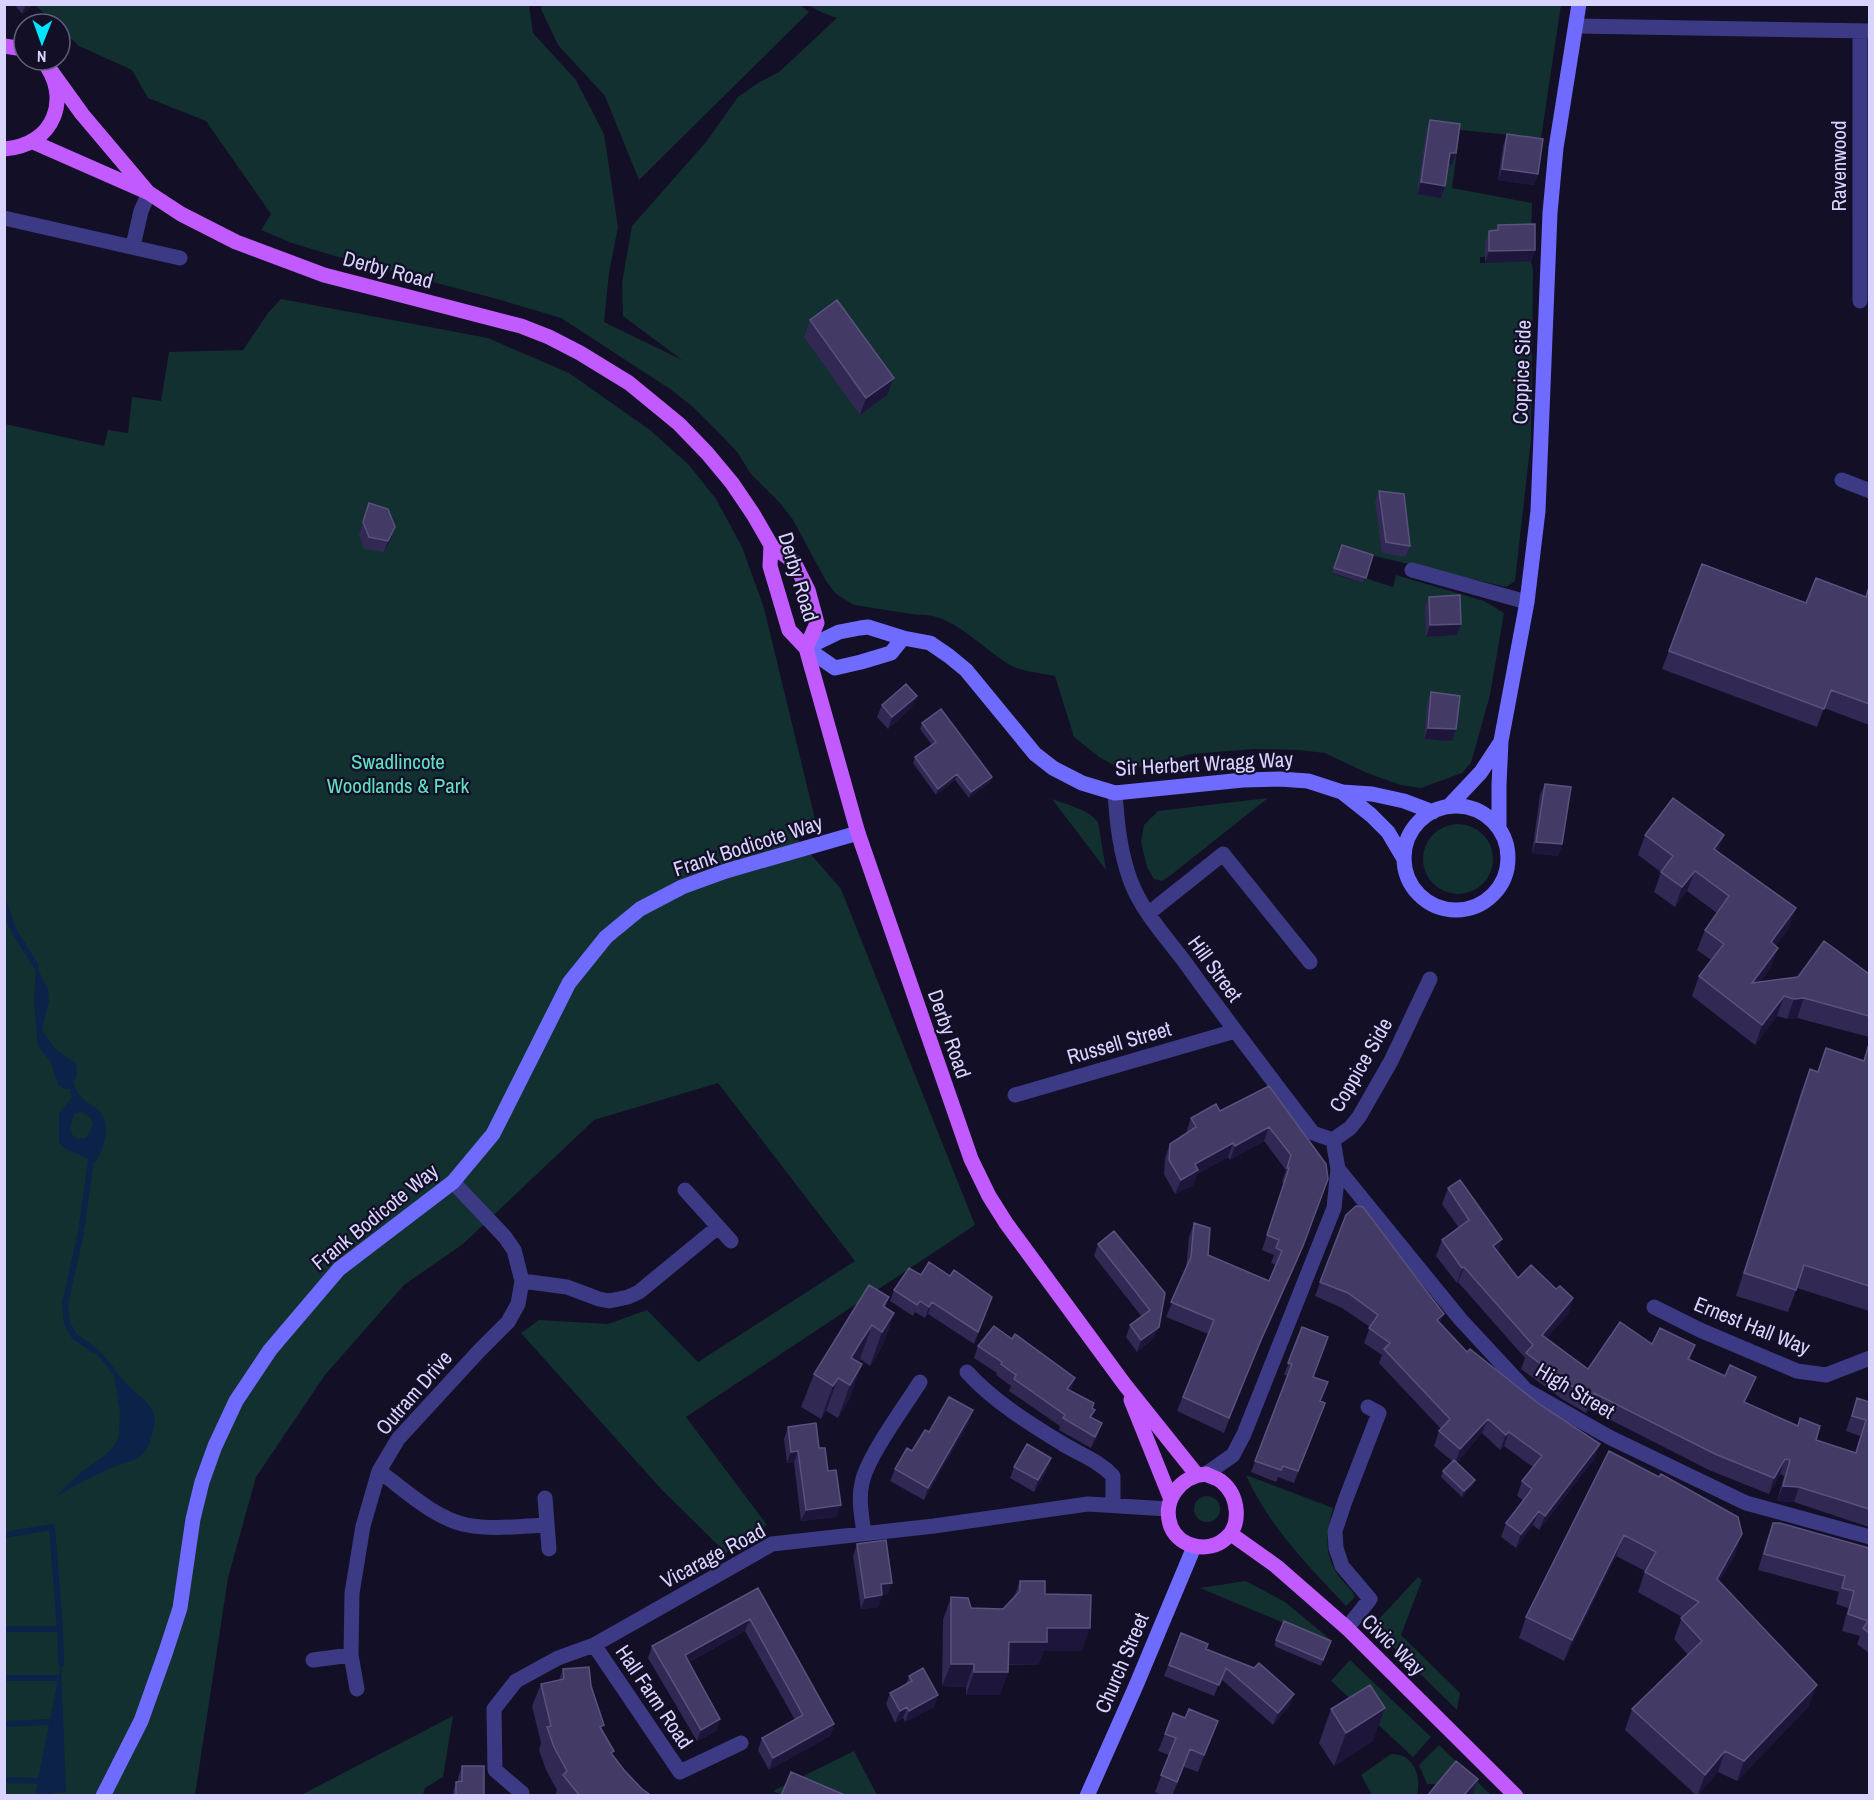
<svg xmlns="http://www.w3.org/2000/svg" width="1874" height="1800" font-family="'Archivo Narrow',sans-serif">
<rect width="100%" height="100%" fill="#130f26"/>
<path fill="#12302f" d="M542,4H799L809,12L639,180L605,96L558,45L541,9Z
M35,5H529L533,33L576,80L604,134L618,227L609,273L604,322L682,360L623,316L622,283L632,226L706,142L738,97L758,83L779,72L837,18L823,13L808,5H1561L1541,138L1460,130L1452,188L1532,203L1531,236L1485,242V257H1480V263L1531,261L1533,270L1531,439L1515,581L1506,587L1370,555L1333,574L1363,583L1365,578L1393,587L1396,575L1484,601L1504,613L1490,695L1471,763L1462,773L1421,788L1401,785L1367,773L1325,753L1298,750L1254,749L1191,754L1143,767H1117L1099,757L1074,737L1055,676C1041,673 1022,672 1010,665C984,650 950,611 918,615L854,605L836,594L826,581L793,520L780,503L750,473L738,453L721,435L693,407L670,389L561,318L497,299L335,256L292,243L261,230L271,214L206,121L148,98L132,70L79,46L60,28V24H56Z
M281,299L488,338L569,373L650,430L689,465L716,499L742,547L764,608L815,819L789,829L841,889L975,1225L686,1417L767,1525L726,1553L662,1490L521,1333L539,1320L608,1324L647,1310L698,1362L855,1261L718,1083L594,1120L463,1244L404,1285L325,1375L256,1477L228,1578L195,1795L5,1796V424L104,446L108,430L128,433L132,397L161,401L169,352L243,350L268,313Z
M1268,798L1171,875L1162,881L1154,879L1147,867L1141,842L1144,825L1158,811Z
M1052,799C1067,805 1088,809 1098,822L1106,870Z
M1423 859a35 35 0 1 1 70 0a35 35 0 1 1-70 0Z
M1246,1475L1333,1508C1326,1534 1323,1556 1341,1579C1347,1586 1352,1589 1355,1597L1346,1606C1309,1567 1268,1525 1246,1475Z
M1194 1509a13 13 0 1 1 26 0a13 13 0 1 1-26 0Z
M1418,1577L1422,1580L1401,1635L1460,1693L1457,1710L1379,1633L1377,1624L1379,1619Z
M1246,1581L1285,1602L1331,1640L1291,1626L1200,1588Z
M1350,1660L1431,1737L1413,1757L1331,1681Z
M453,1716L443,1777L425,1788L423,1795H301Z
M1439,1745L1491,1795H1459L1437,1784H1427L1419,1765Z
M854,1751L877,1795L785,1796L773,1791Z
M1391,1754C1413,1753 1422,1776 1417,1795H1372L1361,1775Z"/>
<path fill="#0c2248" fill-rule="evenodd" d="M36,966L48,989L49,1001L42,1030L56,1050L76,1063L77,1075L73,1082C79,1099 84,1099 97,1109C113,1122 104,1147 96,1162L64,1148L59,1142V1113L72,1097L70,1089H65L58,1085L51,1062L38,1046L34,1002ZM82,1112L91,1118L93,1125L86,1138L78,1139L73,1136L70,1128L75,1113Z
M97,1348C108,1359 116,1372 126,1383C143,1402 162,1406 152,1435C149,1445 146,1452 138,1458C131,1462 123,1463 116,1466C95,1475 75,1485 55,1497L79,1474L105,1455L114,1446L119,1436L120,1411L114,1376L94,1350Z
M61,1664L66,1792L52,1793V1795H35Z"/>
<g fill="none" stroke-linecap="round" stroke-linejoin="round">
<path stroke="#0c2248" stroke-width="6" d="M4,904L14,931L36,966
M91,1160L81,1232L65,1304L67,1323L74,1336L94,1350
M4,1535L52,1527L60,1629L61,1664
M4,1629H60
M4,1678H58
M4,1724L50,1722
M4,1780L38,1781"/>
<path stroke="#3d3a85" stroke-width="15" d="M1576,26L1870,31
M4,218L180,258
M133,246L141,211L149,193
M1860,301V31
M1842,480L1870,491
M1412,570L1527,602
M1115,793C1117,823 1120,853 1131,882C1142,911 1166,937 1184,961C1226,1019 1269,1076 1313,1133L1333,1140
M1149,913L1223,854L1310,962
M1015,1095L1235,1031
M1338,1169L1461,1320L1526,1390L1609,1437L1746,1503L1870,1537
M453,1182L505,1237L514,1250L522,1281L567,1287L599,1299L609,1301L628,1297L639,1292L718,1227
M685,1190L731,1241
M1654,1307L1700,1330L1797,1371L1826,1375L1870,1358
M967,1372C993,1401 1029,1423 1063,1444C1081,1455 1099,1461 1113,1476V1505
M379,1471C405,1490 435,1519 467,1525C493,1530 521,1526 547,1525
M1206,1474L1233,1455L1244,1434L1334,1208L1338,1169L1333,1140L1350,1128L1359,1117L1391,1061L1430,979
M545,1498L549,1549
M864,1534C862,1517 858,1500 862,1483C867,1457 905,1406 920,1382
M1347,1628L1370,1599L1342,1566L1336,1548L1335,1531L1345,1501L1379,1413L1368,1407
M594,1645L680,1772L741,1743
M313,1660L351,1655
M357,1689L351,1655L352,1593L363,1526L379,1471L398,1439L479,1351L508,1322L518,1304L522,1281
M522,1796V1793L495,1770L494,1709L516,1681L558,1658L594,1645L772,1544L934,1526L1088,1504L1168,1509"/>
<path stroke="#6f6bff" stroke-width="15" d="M903,638L891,653L861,662L835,668L806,648L839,632L860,628L868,627L903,638L930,643L949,656L966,670L1035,754L1053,768L1082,783L1115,793L1243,780L1280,779L1308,781L1342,792L1372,794L1404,801L1433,812
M1342,792L1371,815L1388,832L1404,859
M1449,806L1481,772L1500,743
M1404 858a52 52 0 1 1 104 0a52 52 0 1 1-104 0Z
M1499,828V785L1501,741L1527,602L1538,511L1550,213L1556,148L1579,4
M103,1796L141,1721L166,1651L180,1608L193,1519L202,1482L215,1446L236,1401L270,1350L339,1269L453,1182L493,1134L569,983L606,937L640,909L682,887L726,871L858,833
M1087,1796L1135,1688L1194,1547"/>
<path stroke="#c25bff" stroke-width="15" d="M4,46L24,49
M51,71L82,114L147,191
M33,142L149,193L181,214L236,242L324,275L521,326L549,337L580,353L629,383L679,424L707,453L732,483L753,514L771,545L770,566L789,630L806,648L858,833L971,1159L989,1196L1006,1223L1125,1385L1197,1475
M4,149C54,146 73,97 42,60
M771,545L794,562L808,590L817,623L806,648
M1131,1400L1170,1497
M1206,1474C1211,1477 1218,1478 1222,1482C1239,1496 1242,1526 1225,1539C1209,1553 1180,1548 1171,1527C1161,1501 1180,1476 1206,1474Z
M1231,1534L1276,1566L1347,1628L1516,1796"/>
</g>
<path fill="#312854" d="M14,4H34L22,14Z
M1430,120L1452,165H1448L1445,186L1441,198L1417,194L1426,132Z
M1507,134L1538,174L1534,185L1498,180L1503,146Z
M1498,225L1535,250L1531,261L1485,263V242L1489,231H1496Z
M810,320L894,378L887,395L860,415L804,337Z
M1379,491L1410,546L1405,557L1382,553L1375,502Z
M369,503L391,539L384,552L364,549L359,534Z
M1342,545L1373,555L1363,583L1332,573Z
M1702,564L1806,603L1866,597L1869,587V725L1824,708L1817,727L1662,669Z
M1429,597L1461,624L1457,635L1426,637L1425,609Z
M1431,692L1452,741L1424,739L1427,704Z
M882,705L912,707L888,729L877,717Z
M922,723L990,782L969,798L955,780L936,795L913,763L915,757L932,745L920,729Z
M1545,784L1562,844L1558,856L1532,853L1540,795Z
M1645,835H1724L1718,851L1789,928L1775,946L1771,967L1760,982L1869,974V1037L1797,1018L1787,1019L1777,1016L1755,1045L1692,996L1699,976L1711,960L1697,950L1705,930L1717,913L1687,891L1675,907L1654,892L1661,872L1638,855Z
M1869,1044V1311L1797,1288L1788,1312L1736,1296L1801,1092L1810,1069L1817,1072L1826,1048L1864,1060Z
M1269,1086L1326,1164L1298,1260L1255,1355L1224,1433L1177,1411L1208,1334L1166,1317L1186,1269L1189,1237L1194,1223L1208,1255L1269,1281L1276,1265L1271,1263L1274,1255L1262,1250L1284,1183L1282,1182L1286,1170L1264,1141L1230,1160L1228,1157L1197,1174L1193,1185L1175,1194L1164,1174L1165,1158L1170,1144L1186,1133L1191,1118L1220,1111Z
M1448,1188L1502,1239L1498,1251L1518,1278L1556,1289L1573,1298L1568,1314L1547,1338L1588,1369L1652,1344L1695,1345L1690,1359L1725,1376L1756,1377L1745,1402L1816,1440L1855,1453L1860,1436L1846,1431L1857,1398L1869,1402V1527L1794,1502L1777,1501L1784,1476L1780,1474L1769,1494L1709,1470L1589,1409L1586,1413L1562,1399L1521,1369L1525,1358L1458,1282L1457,1283L1436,1256L1442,1240L1459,1228L1442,1204Z
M1346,1215L1440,1324L1467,1352L1595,1458L1539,1530L1533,1525L1516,1548L1501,1537L1506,1523L1523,1500L1517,1496L1522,1481L1533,1467L1504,1446L1500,1450L1482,1433L1457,1462L1473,1485L1462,1497L1441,1477L1443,1471L1452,1461L1434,1446L1439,1431L1441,1429L1379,1363L1382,1355L1364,1343L1370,1327L1342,1308L1315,1296Z
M1098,1244L1165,1293L1154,1338L1137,1352L1126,1337L1130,1325L1142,1317L1094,1256Z
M921,1275L950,1276L992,1297L974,1344L928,1314L925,1318L915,1312L913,1316L890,1301L894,1290Z
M889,1297L885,1308L894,1313L882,1347L870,1366L860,1359L858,1362L850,1398L838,1418L826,1411L821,1419L801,1407L814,1374Z
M1302,1327L1313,1377L1321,1401L1320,1417L1294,1483L1278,1477L1276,1482L1251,1472L1288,1376L1284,1375Z
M978,1346L1070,1390L1092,1409V1418L1098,1435L1091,1448L1059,1430L1060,1426L1009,1391L1011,1386L996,1375L997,1373L974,1358Z
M969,1422L924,1500L890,1481L895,1469L929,1432Z
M788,1427L819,1448L841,1505L836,1517L801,1521L794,1463H787L784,1439Z
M1609,1451L1735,1555L1719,1582L1809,1706L1737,1781L1718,1772L1697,1796L1625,1730L1632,1709L1688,1655L1674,1639L1682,1617L1638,1592L1645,1571L1616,1556L1564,1661L1519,1638L1526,1617Z
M1014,1467L1047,1470L1034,1492L1010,1478Z
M1773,1523L1869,1548V1653L1857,1644L1860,1636L1842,1631L1848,1608L1836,1604L1839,1592L1758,1570L1767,1539Z
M857,1544L888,1594L882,1595L878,1607L861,1609L853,1556Z
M1020,1581L1045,1594L1082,1651H1044L1038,1665H1009L1008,1672L1000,1695H966V1687L942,1686L943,1620L951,1597L971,1608L1003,1609L1014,1597Z
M758,1588L834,1724L830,1736L769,1770L758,1750L762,1738L795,1720L745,1631L689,1662L720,1719L716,1731L697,1741L648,1658L652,1646Z
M1181,1633L1206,1649L1290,1705L1273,1725L1221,1679L1214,1696L1164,1676Z
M1276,1640L1331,1641L1321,1666L1274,1646Z
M563,1669L591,1686L602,1730L613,1756L624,1770L642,1789L652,1796H555L557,1790L546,1770L539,1750L541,1743L532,1706L541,1684L559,1680Z
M909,1676L938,1695L934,1707L905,1722L903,1718L895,1723L886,1704L890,1693L906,1684Z
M1331,1709L1373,1741L1334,1766L1319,1743Z
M1185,1718L1218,1721L1198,1772L1184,1767L1172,1796H1163L1155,1792L1169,1755L1158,1751L1165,1734Z
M462,1766L484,1796H452L456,1782H458V1778Z"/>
<path fill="#1d163a" d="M26,4H34L22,14Z
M1450,153H1456L1452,165L1446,164Z
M1502,169L1538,174L1534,185L1498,180Z
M1421,182L1445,186L1441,198L1417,194Z
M1535,250L1531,261L1485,263L1489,251Z
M894,378L887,395L860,415L866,398Z
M395,527L391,539L384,552L388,541Z
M1461,624L1457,635L1426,637L1430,625Z
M917,696L912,707L888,729L892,717Z
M1428,728L1456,729L1452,741L1424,739Z
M957,774L955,780L936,795L938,789Z
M992,777L990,782L969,798L971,792Z
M1724,835L1717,855L1714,849Z
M1536,842L1562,844L1558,856L1532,853Z
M1695,871L1687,891L1675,907L1682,887Z
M1796,908L1789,928L1763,962L1771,942Z
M1778,948L1771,967L1745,1003L1752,983Z
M1784,996L1777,1016L1755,1045L1762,1025Z
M1804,998L1797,1018L1787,1019L1794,999Z
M1269,1127L1264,1141L1230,1160L1235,1146Z
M1233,1143L1228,1157L1197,1174L1193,1185L1175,1194L1181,1180L1195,1164Z
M1326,1185L1298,1260L1255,1355L1224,1433L1261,1340Z
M1502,1239L1496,1255L1493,1246Z
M1464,1267L1458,1282L1457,1283L1462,1268Z
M1573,1298L1568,1314L1536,1351L1542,1335Z
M932,1302L928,1314L925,1318L929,1307Z
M894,1313L882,1347L870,1366L882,1332Z
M1444,1314L1438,1328L1437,1320Z
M872,1325L860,1359L845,1382L851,1358Z
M1159,1327L1154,1338L1137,1352L1141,1340Z
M862,1364L850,1398L838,1418L850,1385Z
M1756,1377L1750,1393L1738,1417L1744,1402Z
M838,1378L826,1411L821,1419L833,1386Z
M1075,1378L1071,1390L1063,1400L1067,1389Z
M1594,1393L1589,1409L1586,1413L1592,1397Z
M973,1410L969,1422L924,1500L928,1488Z
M1488,1419L1482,1433L1455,1464L1460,1449Z
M1102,1423L1098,1435L1091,1448L1095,1437Z
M1509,1432L1504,1446L1500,1450L1506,1435Z
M1600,1444L1595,1458L1539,1530L1545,1516Z
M798,1451L794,1463H787L791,1452Z
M1051,1458L1047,1470L1034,1492L1038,1480Z
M1785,1459L1780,1474L1769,1494L1774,1478Z
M1475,1480L1473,1485L1462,1497L1464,1491Z
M1783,1486L1799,1487L1794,1502L1777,1501Z
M841,1505L836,1517L801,1521L806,1510Z
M1539,1511L1533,1525L1516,1548L1521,1534Z
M1742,1534L1735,1555L1709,1600L1717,1579Z
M1624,1535L1616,1556L1564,1661L1572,1640Z
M892,1583L888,1594L876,1596L881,1584Z
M882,1595L878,1607L861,1609L865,1598Z
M750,1619L745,1631L681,1666L685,1655Z
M1047,1628H1090L1082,1651H1044L1038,1665L1001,1664L1009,1642Z
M951,1664H974L966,1687L942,1686Z
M974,1672H1008L1000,1695H966Z
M1817,1685L1809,1706L1737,1781L1744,1761Z
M1294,1694L1290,1705L1273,1725L1278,1713Z
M938,1695L934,1707L905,1722L909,1711Z
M907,1707L903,1718L895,1723L900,1711Z
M1385,1708L1373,1741L1334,1766L1346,1733Z
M720,1719L716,1731L697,1741L701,1730Z
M1218,1721L1212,1738L1198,1772L1204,1755Z
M834,1724L830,1736L769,1770L773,1758Z
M1725,1751L1718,1772L1697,1796L1705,1775Z
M1478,1779L1472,1796H1463Z"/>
<path fill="#433a66" stroke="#5a527e" stroke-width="1.5" d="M1430,120L1460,124L1456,153H1450L1445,186L1421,182Z
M1507,134L1543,139L1538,174L1502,169Z
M1535,224V250L1489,251V231L1498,230V225Z
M837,300L894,378L866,398L810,320Z
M1379,491L1404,494L1410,546L1386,542Z
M369,503L388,509L395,527L388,541L369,537L363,522Z
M1342,545L1373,555L1366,578L1334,568Z
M1702,564L1806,603L1816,578L1866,597L1869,587V704L1831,690L1824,709L1669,651Z
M1460,595L1461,624L1430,625L1429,597Z
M906,684L917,696L892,717L882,705Z
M1431,692L1460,696L1456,729L1428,728Z
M941,709L992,777L971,792L957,774L938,789L915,757L936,742L922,723Z
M1545,784L1571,787L1562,844L1536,842Z
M1673,798L1724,835L1714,849L1796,908L1771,942L1778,948L1752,983L1798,977L1824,941L1869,974V1016L1804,998L1794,999L1784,996L1762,1025L1699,976L1724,944L1705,930L1729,896L1695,871L1682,887L1661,872L1673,856L1645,835Z
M1869,1044V1286L1804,1265L1796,1290L1744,1273L1810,1069L1818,1072L1826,1048L1864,1061Z
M1269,1086L1326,1164L1328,1179L1303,1246L1261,1340L1229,1418L1183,1397L1214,1320L1171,1302L1191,1257L1194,1223L1210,1228L1208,1255L1269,1281L1282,1251L1276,1248L1279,1240L1267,1235L1289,1168H1287L1291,1155L1269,1127L1235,1146L1233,1143L1195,1164L1198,1170L1181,1180L1169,1160L1170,1144L1196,1127L1191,1118L1216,1104L1220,1111Z
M1460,1180L1502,1239L1493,1246L1518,1278L1531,1265L1556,1289L1560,1286L1573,1298L1542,1335L1588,1369L1620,1322L1652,1344L1660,1328L1695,1345L1688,1359L1725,1376L1730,1365L1756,1377L1744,1402L1798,1426L1800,1418L1820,1426L1816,1440L1856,1453L1866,1420L1852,1416L1857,1398L1869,1402V1509L1799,1487L1783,1486L1790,1460L1785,1459L1774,1478L1715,1454L1594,1393L1592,1397L1568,1384L1526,1353L1533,1345L1464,1267L1462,1268L1442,1240L1469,1220L1448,1188Z
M1356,1206L1363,1207L1424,1288L1444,1314L1437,1320L1467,1352L1470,1349L1539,1404L1600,1444L1545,1516L1539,1511L1521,1534L1506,1523L1532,1489L1522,1481L1542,1456L1509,1432L1506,1435L1488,1419L1460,1449L1439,1431L1450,1419L1384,1349L1390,1343L1369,1328L1378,1315L1348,1293L1320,1282L1346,1215Z
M1114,1231L1165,1293L1159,1327L1141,1340L1130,1325L1150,1310L1098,1244Z
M929,1262L950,1276L954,1270L992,1297L978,1332L932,1302L929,1307L920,1301L917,1305L894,1290L909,1268L921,1275Z
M869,1285L889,1297L883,1306L894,1313L882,1332L872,1325L860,1343L851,1358L862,1364L850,1385L838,1378L833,1386L814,1374Z
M994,1326L1012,1339L1015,1334L1075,1378L1067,1389L1094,1403L1092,1408L1095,1410L1090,1417L1102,1423L1095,1437L1063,1418L1065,1415L1014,1379L1016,1375L1001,1364L1002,1362L978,1346Z
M1302,1327L1328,1337L1313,1377L1328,1382L1320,1401L1325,1403L1324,1406L1298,1471L1283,1466L1281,1470L1255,1461L1292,1364L1288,1363Z
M949,1397L973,1410L928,1488L895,1469L907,1448L912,1451L925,1430L929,1432Z
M816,1423L819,1448H825L828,1471L836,1470L841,1505L806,1510L798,1451L791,1452L788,1427Z
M1027,1444L1051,1458L1038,1480L1014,1467Z
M1609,1451L1659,1477L1661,1474L1738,1517L1742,1534L1717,1579L1817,1685L1744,1761L1725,1751L1705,1775L1632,1709L1702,1641L1681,1618L1699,1602L1645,1572L1656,1552L1624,1535L1572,1640L1526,1617Z
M1454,1460L1475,1480L1464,1491L1443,1471Z
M1773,1523H1780L1869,1548V1633L1863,1628L1868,1621L1848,1614L1854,1591L1842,1588L1845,1576L1764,1554Z
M886,1540L892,1583L881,1584L882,1595L865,1598L857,1544Z
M1020,1581H1045V1594L1091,1595L1090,1628H1047V1642H1009L1008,1672H974V1664H951V1597L968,1598L971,1608L1003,1609L1020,1591Z
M758,1588L834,1724L773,1758L762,1738L803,1715L750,1619L685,1655L720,1719L701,1730L652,1646Z
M1284,1621L1331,1641L1323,1660L1276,1640Z
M1181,1633L1208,1644L1206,1649L1254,1668L1259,1663L1294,1694L1278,1713L1226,1668L1219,1685L1169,1665Z
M589,1667L591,1686L604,1725L600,1727L614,1751L611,1753L624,1770L642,1789L652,1796H580L563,1775L567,1771L554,1747L547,1727L551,1726L541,1684L564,1679L563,1669Z
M923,1668L938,1695L909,1711L907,1707L900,1711L890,1693L912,1681L909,1676Z
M1370,1685L1385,1708L1346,1733L1331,1709Z
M1189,1709L1218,1721L1204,1755L1190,1749L1177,1782L1161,1775L1176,1738L1165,1734L1173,1713L1185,1718Z
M1456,1761L1478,1779L1463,1796H1427Z
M462,1766H484V1796H456V1782L462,1781Z
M791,1772L847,1796H781Z"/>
<g text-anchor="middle" stroke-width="4.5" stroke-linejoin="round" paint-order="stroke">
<g font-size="21" fill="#d9d4ff" stroke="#130f26">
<text transform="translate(1839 166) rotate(-90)" y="7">Ravenwood</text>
<text transform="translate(388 270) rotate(15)" y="7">Derby Road</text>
<text transform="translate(1522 372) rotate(-88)" y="7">Coppice Side</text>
<text transform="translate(798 577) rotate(73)" y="7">Derby Road</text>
<text transform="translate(1204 764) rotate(-3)" y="7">Sir Herbert Wragg Way</text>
<text transform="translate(748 846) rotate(-18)" y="7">Frank Bodicote Way</text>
<text transform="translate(1215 969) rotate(54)" y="7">Hill Street</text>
<text transform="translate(949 1034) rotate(71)" y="7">Derby Road</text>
<text transform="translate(1119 1043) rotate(-16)" y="7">Russell Street</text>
<text transform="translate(1361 1065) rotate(-60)" y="7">Coppice Side</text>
<text transform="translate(375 1217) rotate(-39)" y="7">Frank Bodicote Way</text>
<text transform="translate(1752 1326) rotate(22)" y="7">Ernest Hall Way</text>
<text transform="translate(1575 1391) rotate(31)" y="7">High Street</text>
<text transform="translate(414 1393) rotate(-49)" y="7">Outram Drive</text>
<text transform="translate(713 1556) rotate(-28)" y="7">Vicarage Road</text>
<text transform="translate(1393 1645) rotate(44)" y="7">Civic Way</text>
<text transform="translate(1122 1663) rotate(-67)" y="7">Church Street</text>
<text transform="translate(654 1697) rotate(56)" y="7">Hall Farm Road</text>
</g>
<g font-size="21" fill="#5fe0c0" stroke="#130f26">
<text x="398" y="769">Swadlincote<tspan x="398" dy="24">Woodlands &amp; Park</tspan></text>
</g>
</g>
<rect width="1874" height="1800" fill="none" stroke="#d9d4ff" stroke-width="12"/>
<g transform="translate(42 42) rotate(181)"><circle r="28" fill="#130f26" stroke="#625e7d" stroke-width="1.5"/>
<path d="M0-4.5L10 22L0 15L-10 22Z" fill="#00e5ff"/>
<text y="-9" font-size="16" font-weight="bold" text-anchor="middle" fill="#d9d4ff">N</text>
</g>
</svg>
